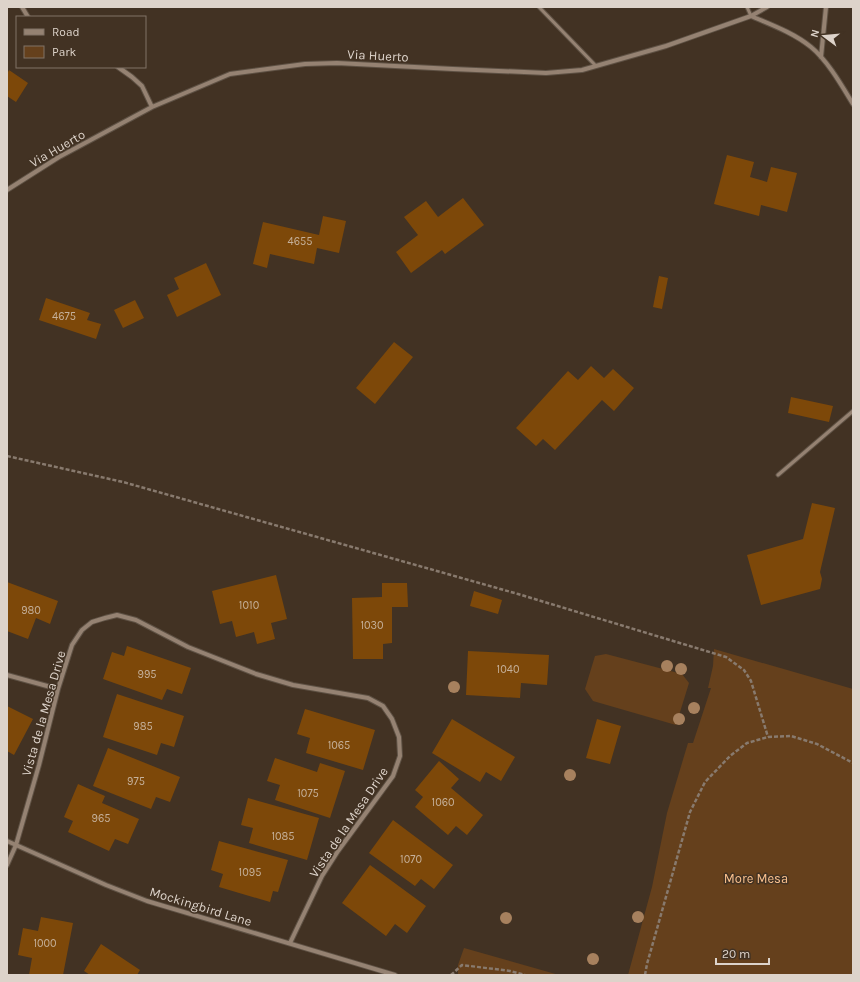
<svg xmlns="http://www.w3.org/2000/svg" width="860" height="982" font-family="Karla,sans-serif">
<rect width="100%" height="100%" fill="#423223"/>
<path fill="#65401c" d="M714,649L853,689V975H628L652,887L667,813L688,743H693L711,688H708L713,666Z
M606,654L682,674L689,683L676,725L593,701L585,689L595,656Z
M464,948L559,975H458V965Z"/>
<path fill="#7d4809" d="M9,70L28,83L16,102L7,96V74Z
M727,155L754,162L750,177L767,182L771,167L797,173L787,212L761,205L759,216L714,204Z
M463,198L484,225L445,254L442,250L411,273L396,252L418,235L404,217L426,201L438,217Z
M323,216L346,221L339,253L317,248L314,264L270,254L267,268L253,264L263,222L319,235Z
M206,263L221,295L177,317L167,295L179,289L174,278Z
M659,276L668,278L662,309L653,307Z
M46,298L90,313L87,320L101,324L96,339L39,320Z
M135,300L144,318L123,328L114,310Z
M394,342L413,357L375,404L356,388Z
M591,366L604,378L613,369L634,388L614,411L602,400L555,450L543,439L536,446L516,428L568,371L578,380Z
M791,397L833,406L829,422L788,413Z
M812,503L835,508L820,572L822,579L820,589L761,605L747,555L803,539Z
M276,575L287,619L271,623L275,639L257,644L254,632L236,637L232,621L220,624L212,591Z
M7,582L58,601L50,624L36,618L28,639L7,631Z
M382,583H407L408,607H392V643L383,644V659H353L352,598L382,597Z
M474,591L502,600L498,614L470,606Z
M127,646L191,668L182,694L167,689L162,700L103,679L112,652L124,656Z
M468,651L549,655L547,685L521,683L520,698L466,695Z
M117,694L184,716L174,747L161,743L157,755L103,737Z
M7,706L33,719L14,755L7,751Z
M305,709L375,730L363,770L306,753L310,738L297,734Z
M452,719L515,757L501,781L486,772L480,782L432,753Z
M597,719L621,726L610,764L586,758Z
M108,748L180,777L170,802L156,797L151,809L93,786Z
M275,758L317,772L320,763L345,771L330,818L275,800L280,785L267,781Z
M439,761L459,779L451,788L483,815L467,835L456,826L448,835L415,807L423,797L415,790Z
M78,784L105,796L102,803L139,819L128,844L115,839L109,851L68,832L73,821L64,817Z
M248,798L319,818L307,860L249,843L253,828L241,825Z
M393,820L453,865L434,889L421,879L415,886L369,853Z
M219,841L288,860L278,892L273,891L270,902L219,887L223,874L211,870Z
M370,865L426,906L407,933L395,924L386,936L342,903Z
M41,917L73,923L63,975H29L32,958L18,955L23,928L38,931Z
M101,944L140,970L137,975H90L84,971Z"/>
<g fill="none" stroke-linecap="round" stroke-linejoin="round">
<defs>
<path id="lane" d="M539,7L596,66
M747,7L751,16
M778,475L853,411"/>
<path id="street" d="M22,7L28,17
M751,16C772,25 794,33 811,47C828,61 842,86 853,104
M821,57L826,7
M118,67L132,77L142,86L152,107
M7,190L59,157L152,107L230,74L305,64L337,63L453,69L546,73L582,70L666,46L751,16L767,7
M7,675L58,689
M7,841L106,885L147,901L395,975
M7,865L16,845L39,765L58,689L72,645L82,630L92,622L105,618L117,615L136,620L188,647L256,674L293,685L368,698L383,706L392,719L399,737L400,756L393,776L338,851L322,876L290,943"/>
</defs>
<use href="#lane" stroke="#5e5144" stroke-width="5"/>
<use href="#street" stroke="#5e5144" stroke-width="6"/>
<path stroke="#887a6e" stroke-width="2.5" stroke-dasharray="4 2" stroke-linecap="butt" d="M7,456L123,482L518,594L726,657L744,670L751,681L768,737
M451,975L462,965L510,971L525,975
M645,975L647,964L690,812L705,782L730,756L747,743L768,737L791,736L817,744L853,763"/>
<use href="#lane" stroke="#958272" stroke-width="3"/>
<use href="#street" stroke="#958272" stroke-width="4"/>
</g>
<g fill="#a7815e">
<circle cx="667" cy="666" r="6"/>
<circle cx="681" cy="669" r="6"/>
<circle cx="454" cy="687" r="6"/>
<circle cx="694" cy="708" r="6"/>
<circle cx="679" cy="719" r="6"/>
<circle cx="570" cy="775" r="6"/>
<circle cx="638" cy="917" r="6"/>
<circle cx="506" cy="918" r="6"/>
<circle cx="593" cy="959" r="6"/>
</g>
<g text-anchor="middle" stroke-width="3" stroke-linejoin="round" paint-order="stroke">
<g font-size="11" fill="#c5b09a">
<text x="300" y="245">4655</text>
<text x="64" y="320">4675</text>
<text x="249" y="609">1010</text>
<text x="31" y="614">980</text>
<text x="372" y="629">1030</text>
<text x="508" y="673">1040</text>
<text x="147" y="678">995</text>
<text x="143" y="730">985</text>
<text x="339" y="749">1065</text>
<text x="136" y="785">975</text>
<text x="308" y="797">1075</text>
<text x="443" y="806">1060</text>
<text x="101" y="822">965</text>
<text x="283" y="840">1085</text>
<text x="411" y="863">1070</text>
<text x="250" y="876">1095</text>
<text x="45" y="947">1000</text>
</g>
<g font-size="13" fill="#ddd3ca" stroke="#423223">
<text transform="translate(378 55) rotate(3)" y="5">Via Huerto</text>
<text transform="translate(57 148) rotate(-30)" y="5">Via Huerto</text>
<text transform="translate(43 713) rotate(-74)" y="5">Vista de la Mesa Drive</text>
<text transform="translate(348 822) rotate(-56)" y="5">Vista de la Mesa Drive</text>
<text transform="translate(201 906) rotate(17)" y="5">Mockingbird Lane</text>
</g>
<g font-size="13" fill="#fac18e" stroke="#423223">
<text x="756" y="883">More Mesa</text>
</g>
</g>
<rect width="860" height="982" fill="none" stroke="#ddd3ca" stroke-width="16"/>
<rect x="16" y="16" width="130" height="52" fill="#423223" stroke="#807266"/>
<rect x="24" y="29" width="20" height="6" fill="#958272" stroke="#807266"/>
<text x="52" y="36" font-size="12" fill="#ddd3ca">Road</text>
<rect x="24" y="46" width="20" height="12" fill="#65401c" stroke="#807266"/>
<text x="52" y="56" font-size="12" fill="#ddd3ca">Park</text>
<g transform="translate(824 36) rotate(286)" stroke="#423223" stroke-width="3" paint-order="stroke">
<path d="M0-3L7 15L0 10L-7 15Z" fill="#ddd3ca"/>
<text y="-6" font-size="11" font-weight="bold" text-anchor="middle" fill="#ddd3ca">N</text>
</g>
<path d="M716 958v6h53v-6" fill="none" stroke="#ddd3ca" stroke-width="2"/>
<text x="722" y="958" font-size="12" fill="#ddd3ca" stroke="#423223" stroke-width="3" paint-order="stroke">20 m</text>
</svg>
